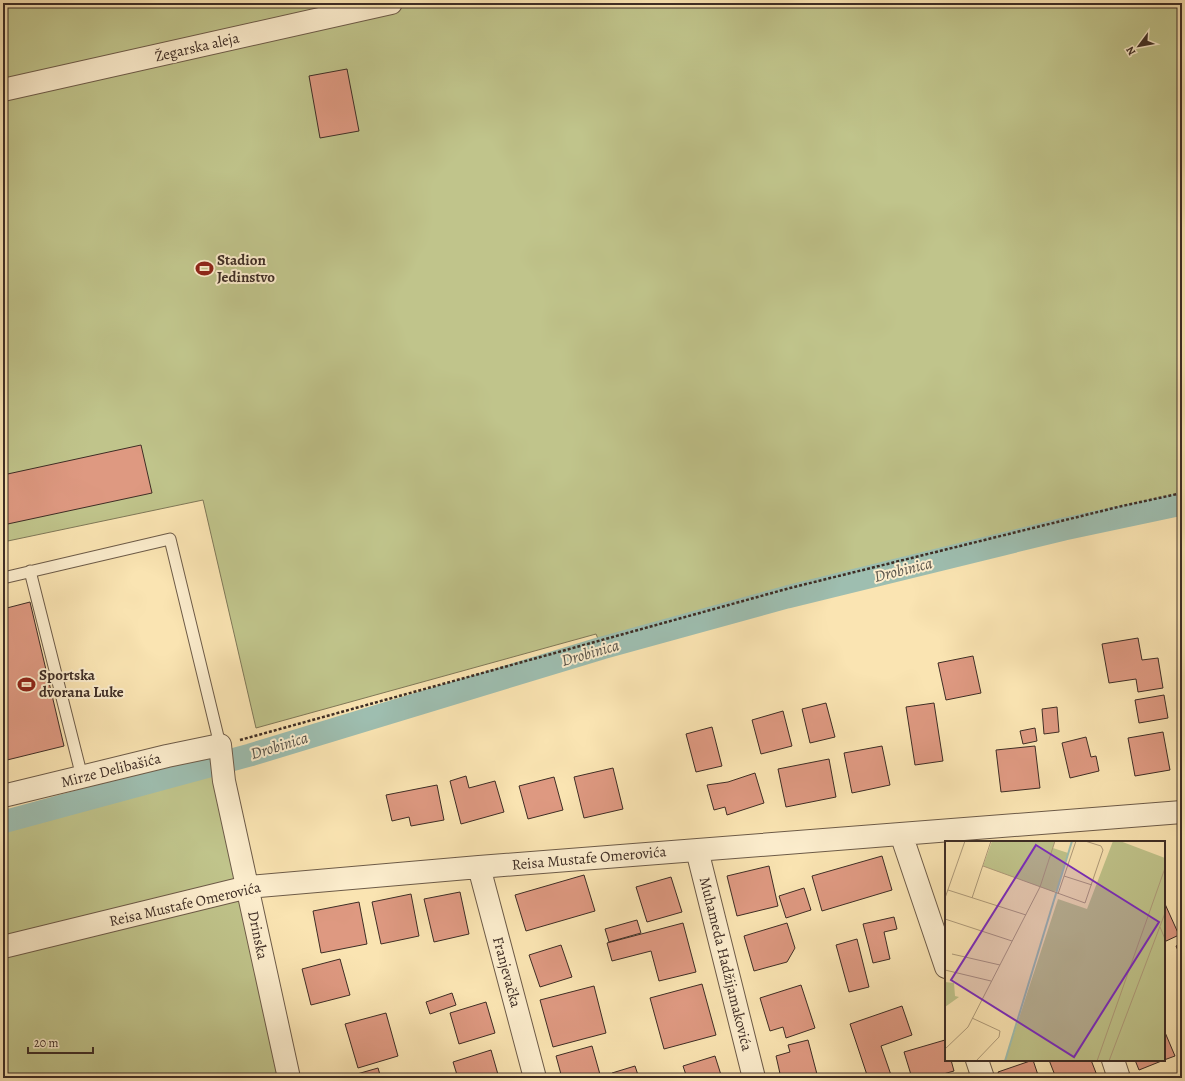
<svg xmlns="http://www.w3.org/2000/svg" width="1185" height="1081" font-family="Alegreya,serif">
<rect width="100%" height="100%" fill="#fae4b2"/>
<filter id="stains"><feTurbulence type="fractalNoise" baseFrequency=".005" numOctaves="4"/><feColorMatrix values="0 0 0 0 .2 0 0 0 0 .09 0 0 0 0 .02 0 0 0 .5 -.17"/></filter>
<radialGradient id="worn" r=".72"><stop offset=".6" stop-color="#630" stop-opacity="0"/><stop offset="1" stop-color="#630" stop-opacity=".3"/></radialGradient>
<path fill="#c0c48b" stroke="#7f7858" d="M3,3H1182V504L977,550L787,597L602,648L596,634L256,728L203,500L3,542Z
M198,769L224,781L289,1078H3V822Z"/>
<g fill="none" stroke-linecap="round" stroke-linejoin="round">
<path stroke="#9ebeb0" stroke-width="23" d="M3,822L250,755L602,648L787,597L1064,529L1182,504"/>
</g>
<path fill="#de9981" stroke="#3e2d25" d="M347,69L359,131L320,138L309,76Z
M141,445L152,493L3,525V475Z
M30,602L64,746L3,761V609Z
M1138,638L1142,660L1158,658L1163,688L1138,692L1136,679L1109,683L1102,644Z
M973,656L981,693L946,700L938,663Z
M1164,695L1168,718L1139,723L1135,700Z
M826,703L835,737L810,743L802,709Z
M934,703L943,761L915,765L906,707Z
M1057,707L1059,732L1044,734L1042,709Z
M783,711L792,746L761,754L752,720Z
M712,727L722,766L696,772L686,734Z
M1035,728L1037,741L1023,744L1020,731Z
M1163,732L1170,770L1135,776L1128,738Z
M1086,737L1091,757L1096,756L1099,771L1070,778L1062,743Z
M882,746L890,785L852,793L844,753Z
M1035,746L1040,788L1001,792L996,750Z
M829,759L836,797L786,807L778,769Z
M613,768L623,809L584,818L574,777Z
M755,773L764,803L727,815L725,807L714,810L707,785L728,782Z
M466,776L469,788L495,781L504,812L461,824L450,781Z
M554,777L563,810L528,819L519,786Z
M437,785L444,820L411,826L409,817L392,821L386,795Z
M882,856L892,890L822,911L812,876Z
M769,866L778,906L737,916L727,876Z
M584,875L595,911L526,931L515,895Z
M671,877L682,912L647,922L636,887Z
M804,888L811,910L786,918L779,896Z
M460,892L469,934L434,942L424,899Z
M411,894L419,936L381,944L372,902Z
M1182,898V907L1178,900Z
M359,902L367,944L321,953L313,911Z
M1164,904H1165L1179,935L1164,942Z
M894,917L897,929L884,932L890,959L873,963L863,924Z
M637,920L641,933L609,942L605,929Z
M683,923L696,972L659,981L651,951L612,961L607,943Z
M787,923L795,948L787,962L754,971L744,936Z
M857,939L869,987L849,992L836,945Z
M1182,943V960L1176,946Z
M561,945L572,977L540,987L529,955Z
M340,959L350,995L311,1005L302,969Z
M702,984L716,1035L664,1049L650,998Z
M801,985L815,1028L786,1038L783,1027L770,1031L760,998Z
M594,986L606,1033L553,1047L540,1000Z
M452,993L456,1005L430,1014L426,1002Z
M486,1002L495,1033L459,1044L450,1013Z
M902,1006L912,1035L881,1046L891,1075L882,1078H868L850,1024Z
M386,1013L398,1056L358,1068L345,1024Z
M1164,1030L1175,1056L1164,1060Z
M808,1040L818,1078H781L776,1056L790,1052L788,1045Z
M945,1040L946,1060H951L954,1071L929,1078H912L904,1052Z
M592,1046L601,1078H562L556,1056Z
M491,1050L499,1078H458L453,1062Z
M715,1056L722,1078H687L683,1066Z
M1033,1060L1039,1078H1000L998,1072Z
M1049,1060H1091L1098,1078H1056Z
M1135,1060H1164L1139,1070Z
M635,1066L639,1078H614L612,1073Z
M378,1068L381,1078H343Z"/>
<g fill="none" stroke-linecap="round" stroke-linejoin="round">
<defs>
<path id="lane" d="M30,571L82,777
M3,578L170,539L220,745"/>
<path id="street" d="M3,90L391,3
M3,796L167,756L220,745L224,781L289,1078
M901,834L946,967
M697,850L754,1078
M479,867L535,1078
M3,947L248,887L479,867L1182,812
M977,1060L983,1078
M1113,1060L1119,1078"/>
</defs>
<use href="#lane" stroke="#6d5b48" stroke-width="13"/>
<use href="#street" stroke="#6d5b48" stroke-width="24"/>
<path stroke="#3e2d25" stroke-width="2.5" stroke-dasharray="3 2" stroke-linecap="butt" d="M240,740L790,588L1122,506L1182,493"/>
<use href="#lane" stroke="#fcedcd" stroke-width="11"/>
<use href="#street" stroke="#fcedcd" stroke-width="22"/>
</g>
<defs>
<symbol id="stadium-bare" viewBox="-9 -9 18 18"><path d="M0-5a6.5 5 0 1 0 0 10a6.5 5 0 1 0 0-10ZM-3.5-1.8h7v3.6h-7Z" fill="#8f2418" stroke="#fcedcd" stroke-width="2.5" paint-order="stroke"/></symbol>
</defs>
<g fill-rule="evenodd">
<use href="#stadium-bare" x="192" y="256" width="25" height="25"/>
<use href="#stadium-bare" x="14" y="672" width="25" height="25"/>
</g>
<g text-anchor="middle" stroke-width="4" stroke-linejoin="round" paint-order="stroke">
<g font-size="15" fill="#3e2d25" stroke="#fcedcd">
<text transform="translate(197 47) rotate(-13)" y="5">Žegarska aleja</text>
<text transform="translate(111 770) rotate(-14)" y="5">Mirze Delibašića</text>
<text transform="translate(589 858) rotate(-5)" y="5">Reisa Mustafe Omerovića</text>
<text transform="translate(185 904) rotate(-13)" y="5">Reisa Mustafe Omerovića</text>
<text transform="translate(258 935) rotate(78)" y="5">Drinska</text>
<text transform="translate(726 964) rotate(76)" y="5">Muhameda Hadžijamakovića</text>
<text transform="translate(507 972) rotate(75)" y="5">Franjevačka</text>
</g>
<g font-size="15" font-weight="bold" fill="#3e2d25" stroke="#fcedcd" text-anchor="start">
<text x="217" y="265">Stadion<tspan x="217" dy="17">Jedinstvo</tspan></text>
<text x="39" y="680">Sportska<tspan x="39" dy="17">dvorana Luke</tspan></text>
</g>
<g font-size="16" font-style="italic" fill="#565148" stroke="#fcedcd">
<text transform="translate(903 569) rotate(-14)" y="6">Drobinica</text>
<text transform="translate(590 652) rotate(-16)" y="6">Drobinica</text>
<text transform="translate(279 745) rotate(-17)" y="6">Drobinica</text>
</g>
</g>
<g transform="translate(945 841)">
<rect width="220" height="220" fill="#fae4b2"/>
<path d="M47,0H110L108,7L123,12L112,49L109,51L38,25ZM168,0H175L220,17V220H60L113,58L142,68ZM0,141L9,142L10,155L14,156L0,166Z" fill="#c0c48b"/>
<path fill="none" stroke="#9ebeb0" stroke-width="2" d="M60,220L127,0"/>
<path fill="none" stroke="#af9b7a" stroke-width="1" d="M38,25L140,62L158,9L156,5L140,0M119,35L147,44M3,49L81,74M113,53L131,0M0,57L20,0M27,57L46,0M0,78L67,100M215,86L220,98M7,113L55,124M0,129L46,140M27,177L55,190L54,196L31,220M0,208L23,186L95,46L110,0M152,220L220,27M164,220L220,72"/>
<path fill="#7b2cbf" fill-opacity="0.15" stroke="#7b2cbf" stroke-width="2" d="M91,4L214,81L129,216L6,139Z"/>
<rect width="220" height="220" fill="none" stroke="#3e2d25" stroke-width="2"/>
</g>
<rect width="1185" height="1081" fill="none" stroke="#fae4b2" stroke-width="16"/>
<rect x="4" y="4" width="1177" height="1073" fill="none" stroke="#3e2d25" stroke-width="2"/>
<rect x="8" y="8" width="1169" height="1065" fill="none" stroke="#3e2d25"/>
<g transform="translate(1139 46) rotate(238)" stroke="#fcedcd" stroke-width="3" paint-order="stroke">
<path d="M0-3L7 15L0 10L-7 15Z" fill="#3e2d25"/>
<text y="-6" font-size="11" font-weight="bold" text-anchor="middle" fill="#3e2d25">N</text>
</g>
<path d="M28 1047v6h65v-6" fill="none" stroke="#3e2d25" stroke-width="2"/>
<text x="34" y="1047" font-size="12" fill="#3e2d25" stroke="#fcedcd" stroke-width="3" paint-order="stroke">20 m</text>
<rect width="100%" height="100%" filter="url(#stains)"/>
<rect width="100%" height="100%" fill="url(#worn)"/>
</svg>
